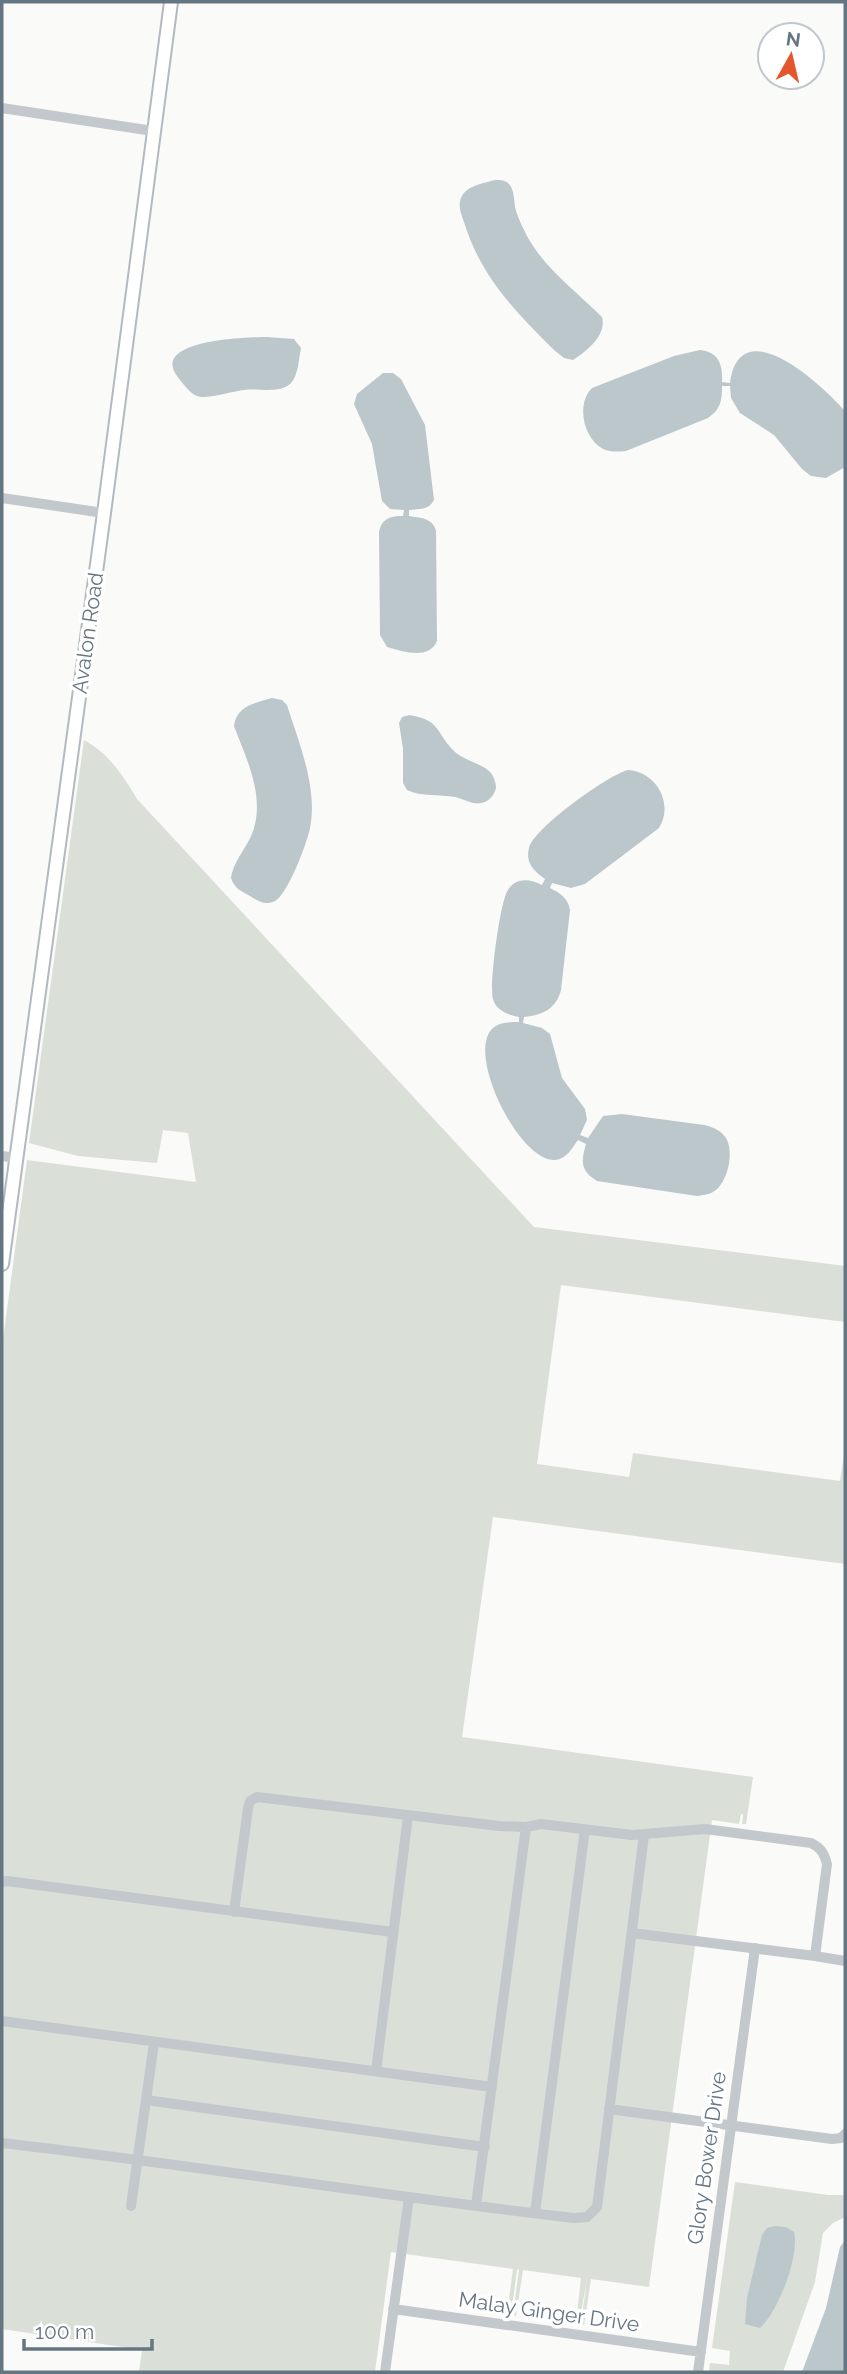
<svg xmlns="http://www.w3.org/2000/svg" width="847" height="2374" font-family="Raleway,sans-serif">
<rect width="100%" height="100%" fill="#fafaf8"/>
<path fill="#dadfd7" d="M84,740C109,754 123,775 137,799L534,1227L845,1266V1322L561,1285L537,1464L629,1477L633,1453L840,1481L845,1448V1564L493,1517L462,1737L753,1777L746,1824H742L743,1814H741L739,1824L712,1820L649,2287L591,2279L584,2325L581,2324L587,2279L579,2324H576L581,2278L523,2270L516,2316L513,2315L519,2269L517,2270L511,2315L507,2314L513,2269L391,2252L375,2372H139L142,2350L2,2329V1347L27,1160L196,1182L188,1133L163,1130L157,1163L78,1156L29,1143Z
M735,2182L828,2195H845V2217L833,2223L823,2233L815,2282L783,2372H709L710,2363L729,2365L730,2351L712,2348Z"/>
<path fill="#bbc7cb" d="M495,180C517,179 512,196 516,211C519,220 523,228 527,236C545,269 576,291 602,317C607,335 587,351 573,360L564,358L554,350C514,310 481,277 464,222C461,213 457,205 462,196C468,185 485,183 495,180Z
M267,337L294,339L301,348C299,358 298,376 291,383C281,394 258,388 244,390C233,391 206,400 197,396C189,393 180,380 175,373C156,339 250,337 267,337Z
M700,350C719,352 723,365 722,382L730,383C740,308 823,386 845,411V467L826,478L811,476L802,469L774,435L740,413L731,398L730,386H722C722,400 721,409 708,418L626,451C618,452 610,452 603,449C583,438 576,404 592,388L674,356Z
M383,373H393L401,379L425,425L434,500C429,510 419,509 409,510V516C420,518 431,517 436,530L437,641C429,660 404,652 387,647L380,635L379,532C382,518 391,516 403,516L404,510L390,509L382,501L372,444L354,404L357,394Z
M272,698L282,700L287,705C299,743 318,788 310,828C307,843 288,894 275,901C265,906 258,901 250,896C241,891 234,888 231,878C234,859 249,846 254,828C264,793 246,758 234,726C236,706 255,703 272,698Z
M409,715C441,720 435,732 454,751C464,761 482,763 491,773C494,777 496,783 496,788C494,796 489,801 482,803C472,805 464,799 455,797C439,794 422,797 407,790L403,783V749L399,723L402,717Z
M628,770C657,772 674,804 659,828L585,884L571,888L552,883L550,888C560,893 568,898 570,910L561,990C556,1009 543,1015 524,1017L523,1023L542,1028L550,1034L562,1078L585,1109L587,1120L580,1135L588,1138L603,1116L622,1114L704,1125C713,1127 723,1131 727,1140C734,1155 727,1184 713,1192C708,1195 702,1195 697,1196L597,1181C580,1171 581,1161 586,1144L578,1140C572,1148 567,1159 555,1160C519,1162 465,1052 493,1028C500,1022 510,1022 519,1022V1017C509,1015 496,1011 493,999C489,986 500,901 508,890C516,877 530,879 542,885L545,879C534,871 525,863 529,848C534,828 608,775 628,770Z
M775,2226L786,2227L794,2232C800,2255 778,2312 760,2328L745,2324L747,2298L762,2235L767,2228Z
M845,2240V2372H802L826,2308L840,2247Z"/>
<g fill="none" stroke-linecap="round" stroke-linejoin="round">
<defs>
<path id="secondary" d="M2,1264L104,513L171,2"/>
</defs>
<use href="#secondary" stroke="#b3babf" stroke-width="16"/>
<path stroke="#c3c8cc" stroke-width="10" d="M2,108L153,131
M2,498L104,513
M2,1156L16,1158
M2,1882L7,1881L392,1932
M234,1912L248,1808L250,1801L257,1797L499,1826L526,1827L541,1824L632,1835L705,1829L811,1843C821,1848 824,1853 827,1864L815,1956L845,1961
M632,1933L815,1956
M2,2021L492,2087
M376,2071L408,1816
M146,2100L485,2147
M609,2109L832,2139L841,2138L845,2134
M2,2143C193,2165 383,2196 574,2218L587,2217L597,2207L644,1835
M476,2205L526,1827
M131,2206L154,2043
M535,2213L585,1829
M393,2309L701,2352
M385,2372L409,2197
M698,2372L755,1948"/>
<use href="#secondary" stroke="#fff" stroke-width="12"/>
</g>
<g text-anchor="middle" stroke-width="7" stroke-linejoin="round" paint-order="stroke">
<g font-size="21" fill="#657683" stroke="#fff">
<text transform="translate(88 633) rotate(-82)" y="7">Avalon Road</text>
<text transform="translate(707 2158) rotate(-82)" y="7">Glory Bower Drive</text>
<text transform="translate(549 2312) rotate(8)" y="7">Malay Ginger Drive</text>
</g>
</g>
<rect width="847" height="2374" fill="none" stroke="#657683" stroke-width="7"/>
<g transform="translate(791 56) rotate(8)"><circle r="33" fill="#ffffff" stroke="#c1c8cd" stroke-width="2"/>
<path d="M0-5L12 26L0 18L-12 26Z" fill="#e4572e"/>
<text y="-10" font-size="19" font-weight="bold" text-anchor="middle" fill="#657683">N</text>
</g>
<path d="M24 2339v10h128v-10" fill="none" stroke="#657683" stroke-width="3.5"/>
<text x="35" y="2339" font-size="21" fill="#657683" stroke="#ffffff" stroke-width="5" paint-order="stroke">100 m</text>
</svg>
